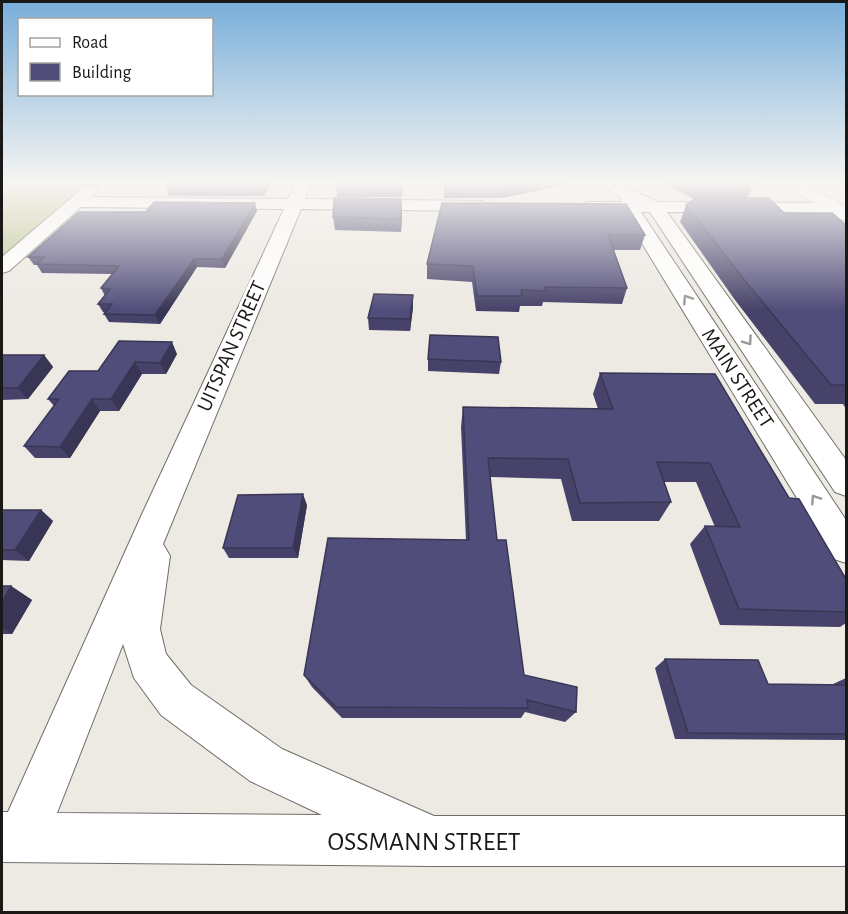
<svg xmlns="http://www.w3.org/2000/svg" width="848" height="914" font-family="'Alegreya Sans',sans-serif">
<rect width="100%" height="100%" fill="#ede9e3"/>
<path fill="#bbc48f" d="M2,182H99L2,267Z"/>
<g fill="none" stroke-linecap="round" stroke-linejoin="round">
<defs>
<path id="minor" d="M296,182H312L305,199L482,201L490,206L482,211L301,209L163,544L170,556L160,629L166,654L191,685L282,749L434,816H846V866H433L2,862V812H8L143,512L284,209L81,207L9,271L2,273V257L84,187H96L98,190L91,197L288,199ZM123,644L134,678L161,715L250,781L322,815L57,813Z
M596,182H616L658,202L833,203L839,204L841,208L839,212L833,213L667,212L846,460V496L835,492L650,212H641L846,520V563L834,559L623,212H587L579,207L587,202H621V197Z"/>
<path id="secondary" d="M781,182H802L846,207V221L839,219Z"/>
</defs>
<use href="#minor" stroke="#706d67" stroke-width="2"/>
<use href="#secondary" stroke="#706d67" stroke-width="1"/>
<use href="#minor" fill="#fff" fill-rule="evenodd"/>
<use href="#secondary" fill="#fff" fill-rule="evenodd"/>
</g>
<path fill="#464269" d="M271,182L264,196H169L166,187Z
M336,182H403L402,197H337Z
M444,182L568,184L502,198H444Z
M662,182H759L757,184H746L751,189L747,198L784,213L846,225V409L843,404H815L735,300L680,222L686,205L694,199Z
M442,203L645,235L640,250H613L627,288L622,304L543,302L542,306H520L519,312L476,311L472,282L427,279V264Z
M257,211L225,268L197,267L160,324L109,322L104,314L105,313L103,312L98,304L105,296L101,288L112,274L42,273L37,265H34L28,257Z
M402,212L401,232L335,230L333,217Z
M413,295V307L410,331L369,330L368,318Z
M119,341L177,354L166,374H142L119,411H100L70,458H35L24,446L54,406L48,399L98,371Z
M2,355H44L53,367L28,399L2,400Z
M428,359L501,362L499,374L428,371Z
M600,373L789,498L846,579V623L840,627L720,625L690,544L705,526L715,527L696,482H664L671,502L659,521H572L561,479L490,477L497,540L524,675L576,712L565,722L525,712L521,718H342L312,687L304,675L466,540L461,427L463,407L598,409L593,394Z
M307,505L298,558H229L223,548Z
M2,510H41L53,521L29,561L2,560Z
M2,586H11L32,600L12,634H2Z
M665,659L768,684L831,685L846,678V740L675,739L655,668Z"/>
<path fill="#393655" d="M265,182H271L264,196L262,188Z
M526,182H568V184L502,198L504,186Z
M401,199L402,212L401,232L400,219Z
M255,203L257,211L225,268L222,259Z
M194,259L197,267L160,324L155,315Z
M413,295V307L410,331V319Z
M172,342L177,354L166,374L160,363Z
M44,355L53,367L28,399L18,388Z
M135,362L142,374L119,411L111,399Z
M92,399L100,411L70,458L60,447Z
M303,494L307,505L298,558L293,548Z
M41,510L53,521L29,561L15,550Z
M11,586L32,600L12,634L2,628V602Z"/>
<path fill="#514d7a" stroke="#393655" stroke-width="1.5" d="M170,182H265L262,188L166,187Z
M336,182H402V187H335Z
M444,182H526L504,186H444Z
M688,182H743L751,189H702Z
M334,198L401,199L400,219L333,217Z
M696,198H769L784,213H832L846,225V385H831L746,282L686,205Z
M154,202L255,203L222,259H194L155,315L104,314L112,304H98L110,289L101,288L119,266L37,264L44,257H28L79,212H146Z
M442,203L626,204L645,235H608L627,288L545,287L546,291L521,290L522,296H477L473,266L427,264Z
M374,294L413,295L410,319L368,318Z
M430,335L498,337L501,362L428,359Z
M119,341L172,342L160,363L135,362L111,399H92L60,447L24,446L59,399H48L69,371H98Z
M2,355H44L18,388H2Z
M600,373L715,374L789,498L799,499L846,579V612L739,609L705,526L740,527L710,463L657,462L671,502L580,503L568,459L488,458L497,540H506L524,675L577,687L576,712L527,700L528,708L336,707L304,675L328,538L469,540L463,407L613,409Z
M303,494L293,548H223L238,495Z
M2,510H41L15,550H2Z
M2,586H11L2,602Z
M665,659L758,660L768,684L846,685V734L688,733Z"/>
<defs><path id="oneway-chevron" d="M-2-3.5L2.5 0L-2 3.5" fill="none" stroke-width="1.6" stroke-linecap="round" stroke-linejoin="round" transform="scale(1.5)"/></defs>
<g stroke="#989897">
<use href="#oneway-chevron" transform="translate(687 299) rotate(-123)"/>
<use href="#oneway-chevron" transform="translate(748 341) rotate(55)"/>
<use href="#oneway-chevron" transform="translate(815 499) rotate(-123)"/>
</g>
<linearGradient id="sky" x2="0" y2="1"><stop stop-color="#78aeda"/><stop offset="0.59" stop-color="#f7f5f2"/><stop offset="1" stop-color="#f7f5f2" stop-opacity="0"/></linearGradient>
<rect width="848" height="310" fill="url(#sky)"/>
<g text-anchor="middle" stroke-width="6" stroke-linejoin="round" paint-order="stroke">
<g font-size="21" fill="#1b1917" stroke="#fff">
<text transform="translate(231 346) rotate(-66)" y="7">UITSPAN STREET</text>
<text transform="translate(738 378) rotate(57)" y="7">MAIN STREET</text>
</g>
<g font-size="26" fill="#1b1917" stroke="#fff">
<text x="424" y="850">OSSMANN STREET</text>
</g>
</g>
<rect width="848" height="914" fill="none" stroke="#1b1917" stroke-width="6"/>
<rect x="18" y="18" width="195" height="78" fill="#ffffff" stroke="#a4a3a2" stroke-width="1.5"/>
<rect x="30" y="38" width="30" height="9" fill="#ffffff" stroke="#a4a3a2" stroke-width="1.5"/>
<text x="72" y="48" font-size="18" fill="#1b1917">Road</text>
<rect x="30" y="63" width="30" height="18" fill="#514d7a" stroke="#a4a3a2" stroke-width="1.5"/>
<text x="72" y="78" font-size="18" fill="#1b1917">Building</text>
</svg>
